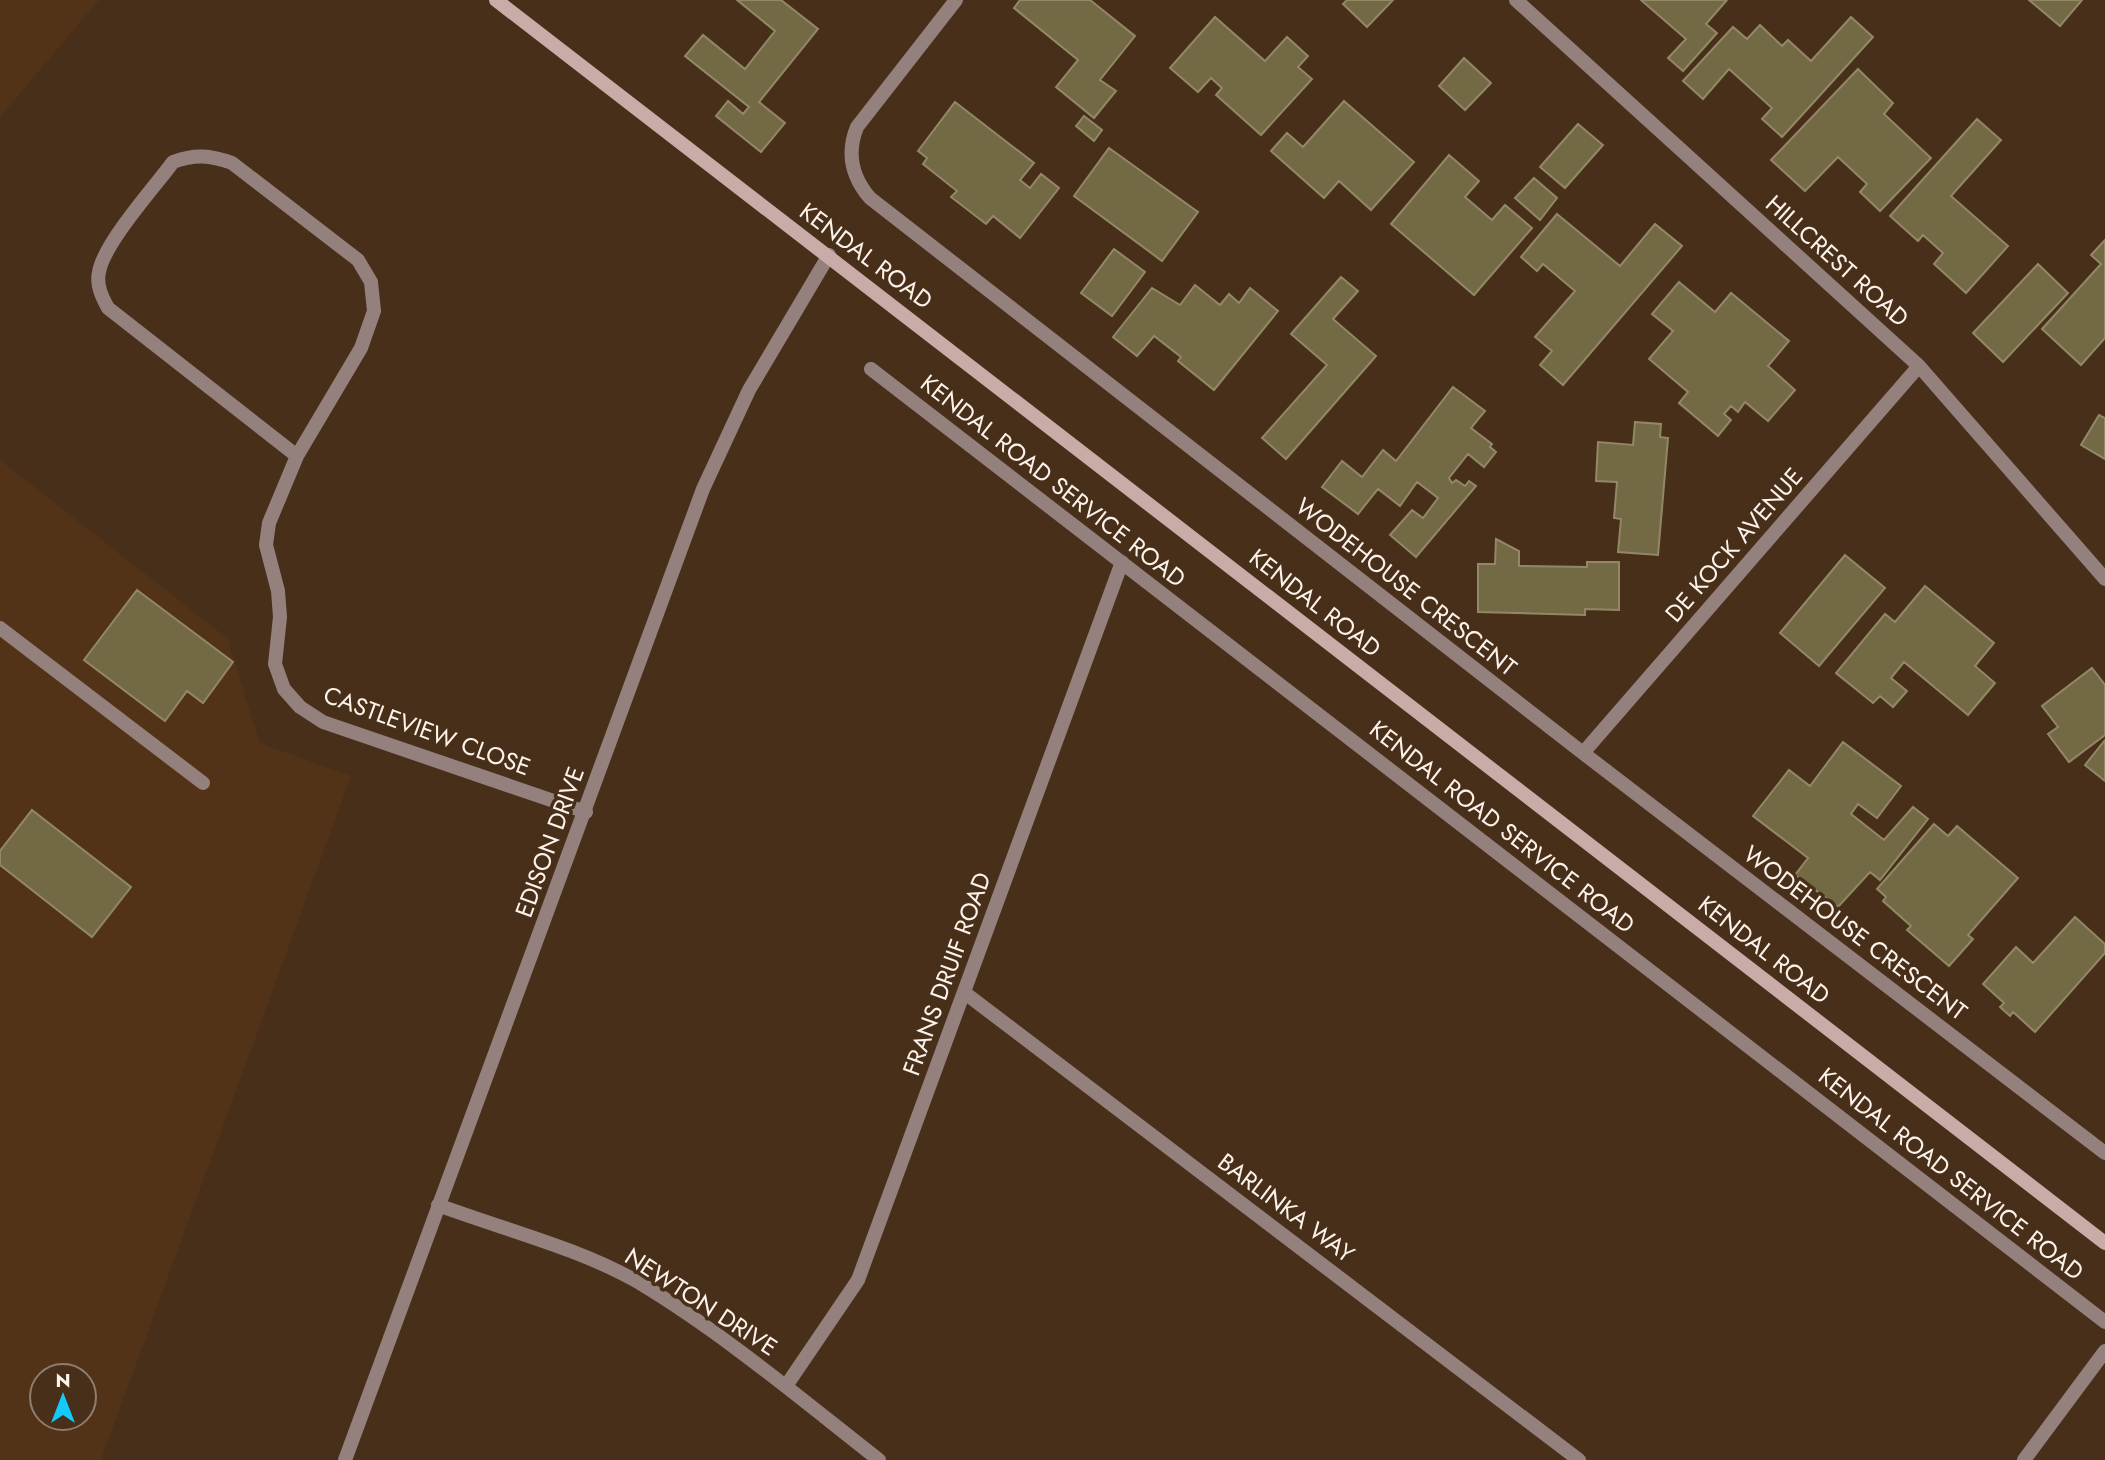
<svg xmlns="http://www.w3.org/2000/svg" width="2105" height="1460" font-family="Jost,sans-serif">
<rect width="100%" height="100%" fill="#482f1a"/>
<path fill="#523318" fill-rule="evenodd" d="M0,0H99L0,117Z
M0,460L227,638L260,743L351,776L101,1460H0ZM42,1376H84V1418H42Z"/>
<path fill="#746945" stroke="#928866" stroke-width="2" d="M737,0H781L818,29L759,102L785,123L761,152L716,116L728,101L743,114L749,107L685,56L703,35L745,69L775,31Z
M1020,0H1090L1135,36L1100,80L1116,91L1094,118L1056,87L1078,60L1014,8Z
M1347,0H1393L1367,27L1343,4Z
M1641,0H1727L1706,24L1717,33L1683,71L1668,58L1686,39Z
M2029,0H2082L2060,26Z
M1215,17L1265,61L1287,37L1308,56L1298,67L1312,79L1261,135L1216,95L1222,88L1211,78L1198,92L1170,68Z
M1851,17L1873,37L1782,137L1762,119L1772,108L1729,69L1703,99L1683,81L1733,27L1747,39L1760,25L1782,46L1788,40L1811,61Z
M1464,58L1491,83L1465,110L1439,86Z
M1858,69L1893,103L1884,114L1931,158L1880,211L1860,192L1867,184L1838,157L1805,191L1771,160Z
M1344,101L1414,162L1371,210L1339,181L1324,198L1271,151L1287,133L1303,147Z
M955,102L1034,163L1020,180L1030,188L1041,174L1059,188L1020,238L993,216L986,224L951,197L957,191L923,164L927,158L918,151Z
M1084,116L1102,130L1094,141L1076,126Z
M1977,119L2001,140L1951,196L2008,246L1966,293L1934,264L1943,253L1923,235L1918,241L1890,216Z
M1578,124L1603,145L1565,188L1540,167Z
M1109,148L1198,212L1162,261L1074,196Z
M1449,155L1479,181L1465,197L1492,220L1505,205L1532,228L1474,295L1391,224Z
M1534,178L1557,198L1540,220L1515,198Z
M1557,214L1620,266L1655,224L1682,246L1563,385L1540,365L1552,351L1535,337L1575,291L1543,264L1537,271L1521,257Z
M2105,240V338L2081,365L2042,329L2101,264L2091,255Z
M1114,249L1145,272L1112,316L1081,293Z
M2038,264L2068,293L2003,362L1973,333Z
M1341,277L1358,291L1333,319L1376,356L1286,459L1262,438L1327,365L1291,334Z
M1679,282L1715,312L1731,293L1789,341L1768,366L1795,390L1768,421L1745,402L1738,412L1731,406L1724,414L1731,420L1718,436L1679,403L1688,392L1649,359L1673,331L1652,314Z
M1195,285L1220,305L1229,294L1239,303L1250,288L1278,311L1214,390L1178,361L1181,357L1154,336L1137,356L1113,337L1152,288L1180,305Z
M1453,387L1485,411L1471,428L1492,444L1490,447L1496,452L1484,467L1468,454L1449,478L1452,483L1456,480L1465,486L1469,481L1476,486L1416,557L1390,535L1412,510L1423,518L1438,498L1417,482L1400,506L1378,489L1358,514L1322,487L1342,461L1362,477L1383,450L1396,461Z
M2099,415L2105,418V459L2081,445Z
M1635,422L1661,424L1660,437L1668,438L1658,555L1618,552L1621,519L1614,518L1617,482L1596,481L1598,442L1633,445Z
M1496,539L1519,551V566L1587,567V562H1619V610L1585,609V615L1478,612V564H1495Z
M1845,555L1885,588L1819,666L1780,633Z
M1925,586L1994,643L1975,666L1995,683L1968,715L1904,662L1891,678L1907,691L1893,707L1880,696L1873,703L1836,673L1885,614L1895,622Z
M137,590L233,662L203,703L187,691L165,721L84,660Z
M2092,668L2105,685V735L2069,762L2048,734L2058,727L2042,706Z
M2105,740V781L2085,765Z
M1843,742L1901,786L1877,818L1858,804L1851,814L1884,840L1913,807L1928,819L1880,880L1870,872L1838,907L1795,875L1808,858L1753,816L1789,770L1810,786Z
M32,810L131,887L92,937L0,865V851Z
M1934,824L1948,836L1957,826L2018,878L1968,935L1973,939L1949,966L1907,930L1911,926L1883,901L1886,897L1877,889Z
M2075,917L2105,944V953L2035,1032L2013,1012L2010,1016L2000,1007L2004,1003L1983,984L2016,947L2033,963Z"/>
<g fill="none" stroke-linecap="round" stroke-linejoin="round">
<path stroke="#94817e" stroke-width="14" d="M297,456L108,308C102,297 96,285 99,272C104,243 154,188 173,162C195,154 210,155 232,163L358,260L371,282L374,311L361,348L297,456L269,523L266,545L278,591L280,617L275,664L284,689L300,707L323,722L586,812
M0,628L203,783"/>
<path stroke="#94817e" stroke-width="14" d="M956,0L857,127C846,154 852,177 870,198L1583,753L2105,1153
M1516,0L1919,366L2105,579
M871,369L2105,1322
M1583,753L1919,366
M965,993L1579,1460
M438,1205C502,1229 579,1248 638,1282C723,1333 801,1399 879,1460
M786,1386L858,1280L1122,562
M345,1460L703,489L749,390L829,255
M2024,1460L2105,1351"/>
<path stroke="#c9aba7" stroke-width="14" d="M496,0L2105,1243"/>
</g>
<g text-anchor="middle" stroke-width="7" stroke-linejoin="round" paint-order="stroke">
<g font-size="24" fill="#fdf3eb" stroke="#482f1a">
<text transform="translate(866 256) rotate(37)" y="8">KENDAL ROAD</text>
<text transform="translate(1837 261) rotate(42)" y="8">HILLCREST ROAD</text>
<text transform="translate(1053 481) rotate(38)" y="8">KENDAL ROAD SERVICE ROAD</text>
<text transform="translate(1734 545) rotate(-49)" y="8">DE KOCK AVENUE</text>
<text transform="translate(1406 587) rotate(38)" y="8">WODEHOUSE CRESCENT</text>
<text transform="translate(1315 603) rotate(38)" y="8">KENDAL ROAD</text>
<text transform="translate(427 731) rotate(20)" y="8">CASTLEVIEW CLOSE</text>
<text transform="translate(1502 827) rotate(38)" y="8">KENDAL ROAD SERVICE ROAD</text>
<text transform="translate(550 842) rotate(-70)" y="8">EDISON DRIVE</text>
<text transform="translate(1855 933) rotate(37)" y="8">WODEHOUSE CRESCENT</text>
<text transform="translate(1764 950) rotate(38)" y="8">KENDAL ROAD</text>
<text transform="translate(947 974) rotate(-70)" y="8">FRANS DRUIF ROAD</text>
<text transform="translate(1951 1174) rotate(38)" y="8">KENDAL ROAD SERVICE ROAD</text>
<text transform="translate(1286 1208) rotate(37)" y="8">BARLINKA WAY</text>
<text transform="translate(701 1302) rotate(33)" y="8">NEWTON DRIVE</text>
</g>
</g>
<g transform="translate(63 1397)"><circle r="33" fill="#482f1a" stroke="#907d6e" stroke-width="2"/>
<path d="M0-5L12 26L0 18L-12 26Z" fill="#14cafb"/>
<text y="-10" font-size="19" font-weight="bold" text-anchor="middle" fill="#fdf3eb">N</text>
</g>
</svg>
